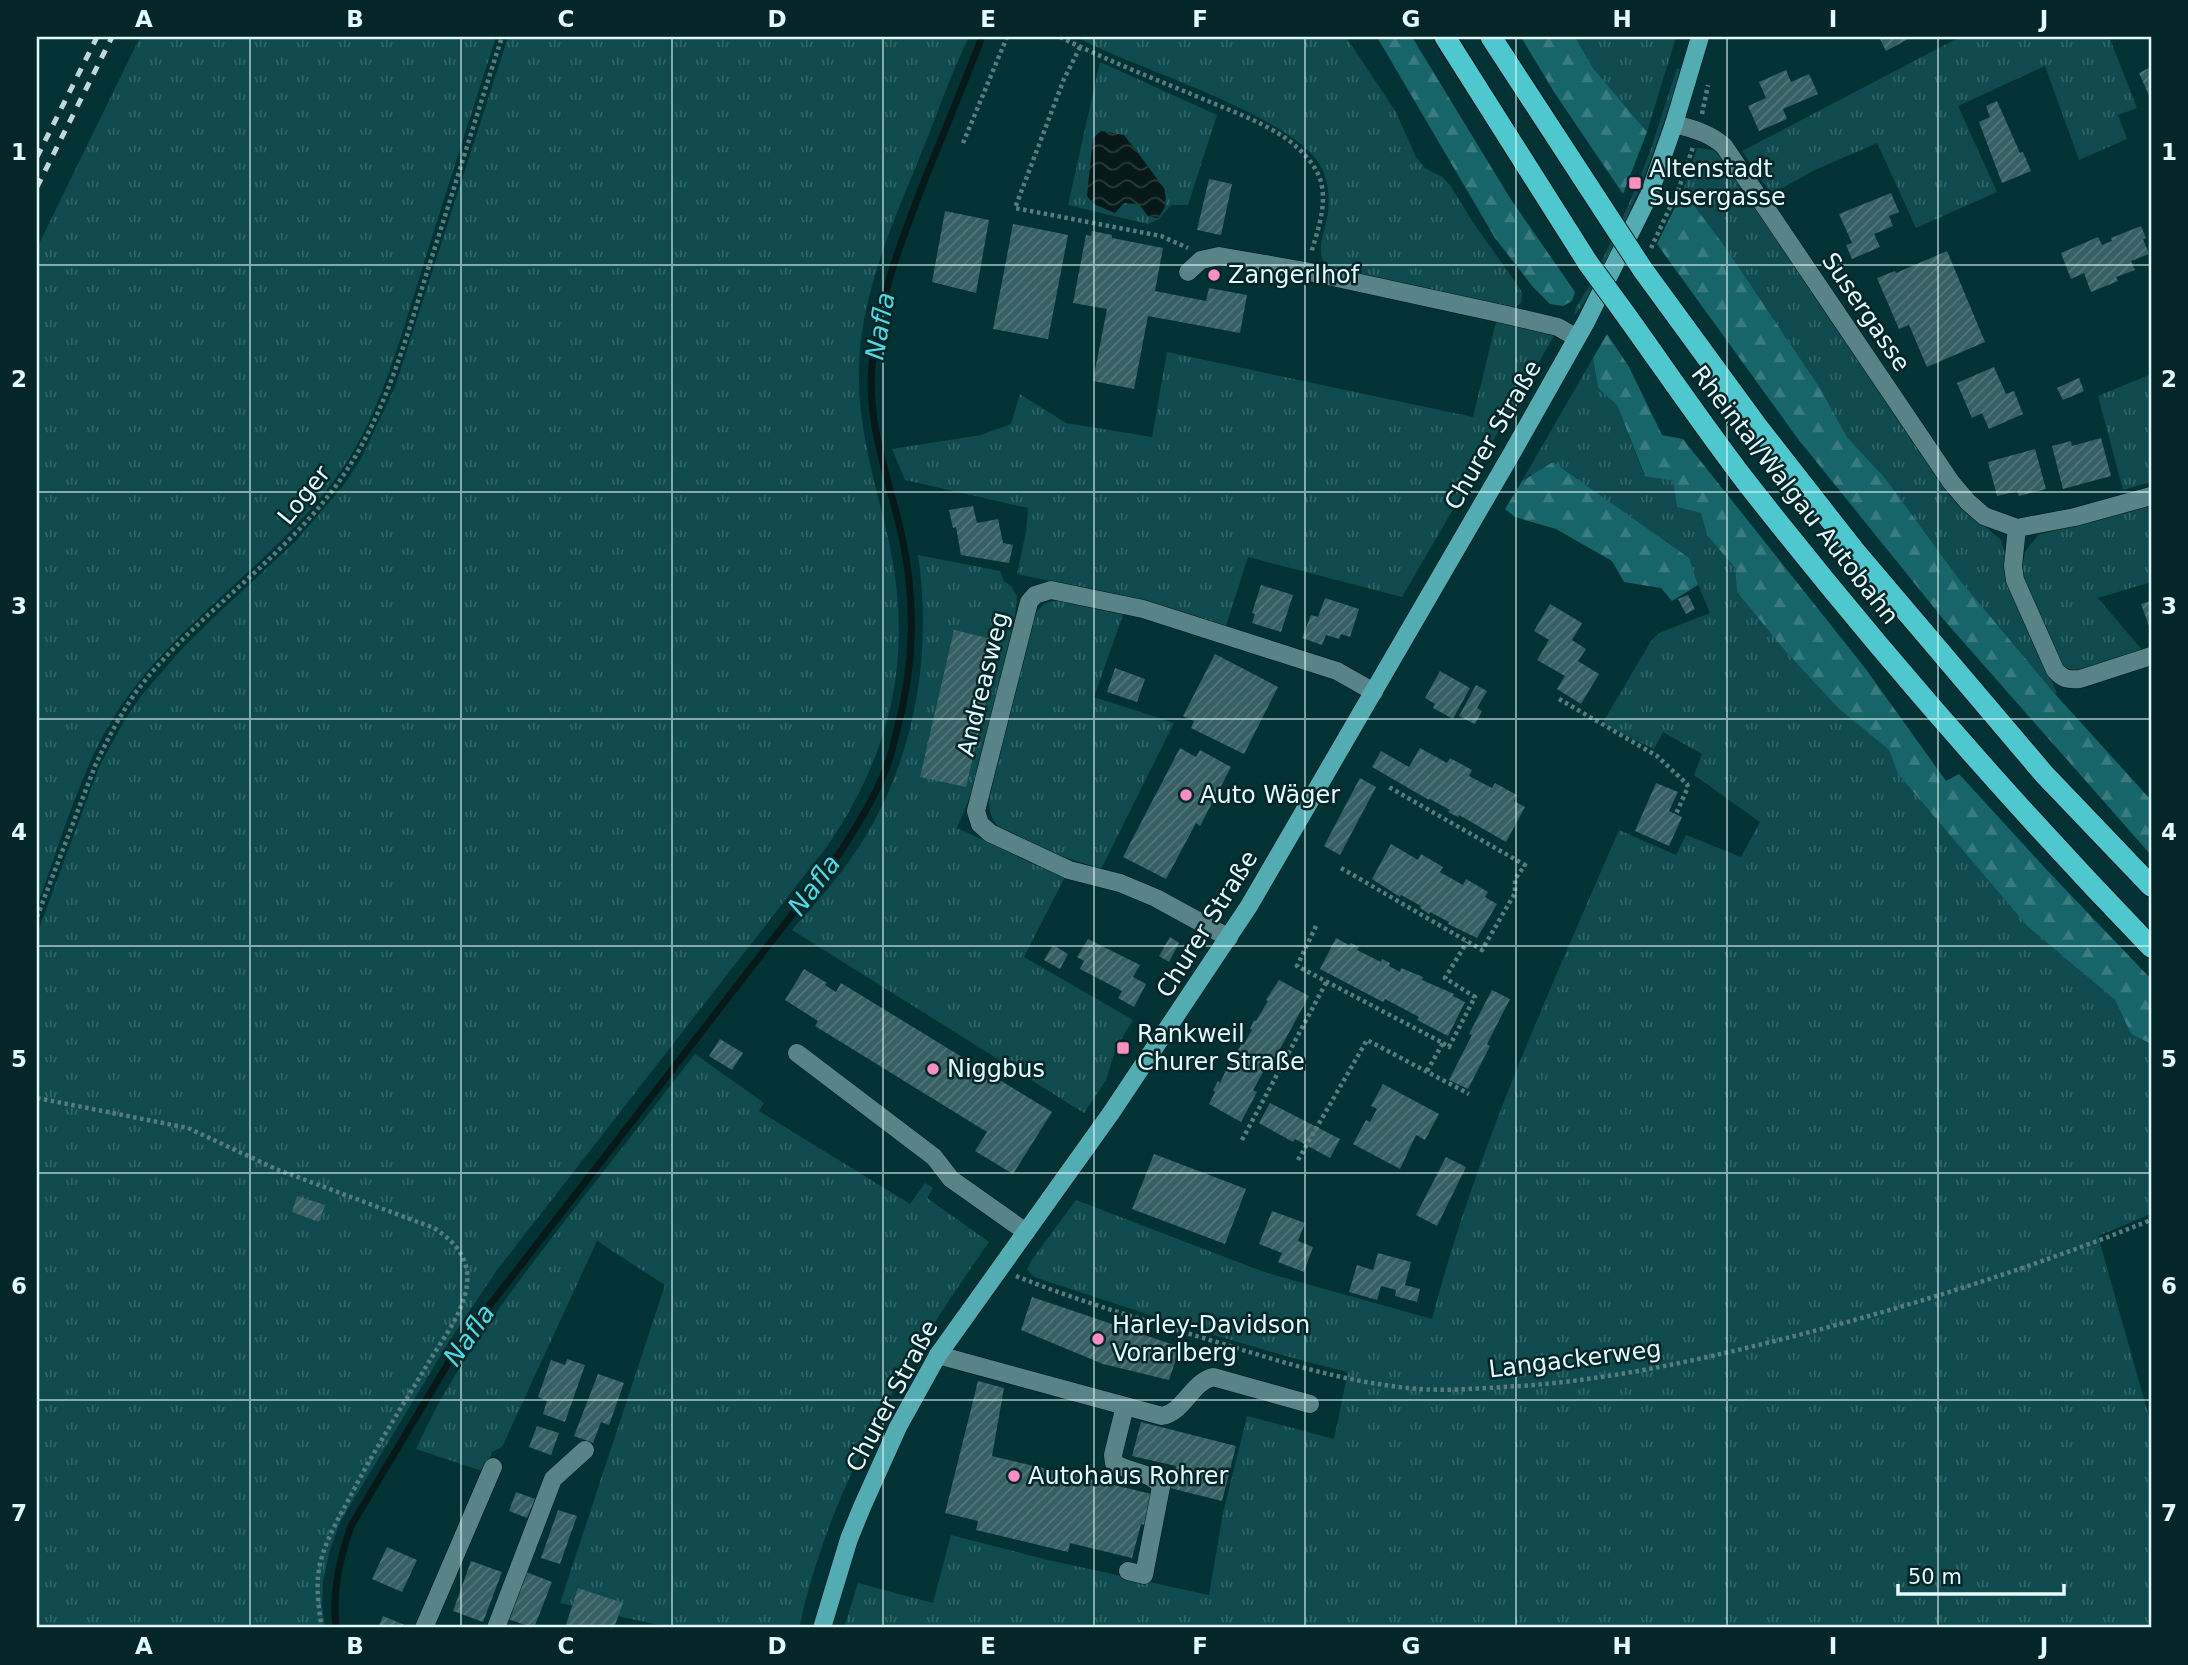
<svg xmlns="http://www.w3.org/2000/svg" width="2188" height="1665" font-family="'DejaVu Sans',sans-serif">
<defs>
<pattern id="grass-tufts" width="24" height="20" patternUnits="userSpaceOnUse" patternTransform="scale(1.75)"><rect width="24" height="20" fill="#0e4a4e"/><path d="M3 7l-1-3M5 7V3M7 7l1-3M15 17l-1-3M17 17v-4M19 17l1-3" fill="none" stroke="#316568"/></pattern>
<pattern id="forest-firs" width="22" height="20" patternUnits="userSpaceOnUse" patternTransform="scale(1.75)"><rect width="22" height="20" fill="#176469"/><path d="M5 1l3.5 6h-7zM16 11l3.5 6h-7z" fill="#397b7f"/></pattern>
<pattern id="water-waves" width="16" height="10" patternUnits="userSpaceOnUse" patternTransform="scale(1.75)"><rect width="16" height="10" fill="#071819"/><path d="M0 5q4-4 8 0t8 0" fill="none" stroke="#2b3a3b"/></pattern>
<pattern id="building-hatch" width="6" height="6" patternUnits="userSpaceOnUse" patternTransform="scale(1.75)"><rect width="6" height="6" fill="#355f62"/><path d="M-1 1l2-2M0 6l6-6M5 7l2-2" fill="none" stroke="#527779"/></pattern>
</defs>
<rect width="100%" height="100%" fill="#033235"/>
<path fill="url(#grass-tufts)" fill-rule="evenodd" d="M140,37H496C470,118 444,198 419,279C400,339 383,403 350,457C293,548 198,604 133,689C85,751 64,833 37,906V248Z
M508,37H969C951,73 938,112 923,149C895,218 861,291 859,367C857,423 874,479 887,533C914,650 895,746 828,845L497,1270L450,1340L340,1522L329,1553L323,1582L322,1606L325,1628H37V934L99,767L123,723L141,696L178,653L212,619L295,542L343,486L361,459L395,387Z
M1076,37H1346L1396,112L1416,157L1425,168L1442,177L1450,185L1472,221L1519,287L1522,293L1521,303L1513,308L1328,268C1313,252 1326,231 1328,212C1330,196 1328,179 1320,165C1290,114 1133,68 1076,37Z
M1575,37H1676L1647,132L1593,68Z
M1960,37H2113L2110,39L2137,108L2118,115L2127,139L2079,160L2045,66L1958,106L1997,192L1916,228L1877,143L1815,170L1771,194L1742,151Z
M1100,62L1217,115L1188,205H1171L1159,219L1148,224L1068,205ZM1101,131L1131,143L1153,173L1166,198L1165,208L1158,218L1148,216L1139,204L1124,203L1087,196Z
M1677,68L1680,70C1660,139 1635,207 1601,270C1593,285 1585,304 1574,316L1576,307L1590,285L1628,206L1650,152Z
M1697,148L1714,150L1726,162L1939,481L1963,508L2001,540L2005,555L2004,573L2057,693L2055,694L1959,579L1885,478L1847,437L1820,388L1723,244L1683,191Z
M1497,318L1553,333L1554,336L1402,597L1248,557L1226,626L1145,601L1017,574L1026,532L1028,508L905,480L892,449L981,435L1011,424L1020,394L1066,423L1152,437L1167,352L1473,417Z
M1593,358L1598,388L1617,405L1644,475L1673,481L1701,513L1707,535L1735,568L1737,592L1786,652L1839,709L1889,750L1898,774L2028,927L2115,1000L2131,1034L2151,1044V1214L2098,1236L2151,1424V1628H844L858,1583L933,1603L951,1535L1048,1560L1209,1595L1223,1513L1247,1416L1334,1439L1348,1372C1241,1346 1138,1311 1034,1277L1027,1269L1031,1261L1076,1200L1264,1272L1432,1319C1476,1150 1550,990 1619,830L1676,855L1686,835L1741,857L1760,822L1694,775L1702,754L1663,732L1654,749L1602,724L1651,641L1659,633L1710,613L1698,585L1530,474L1522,481Z
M2151,374V482L2123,490L2098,396Z
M2151,503V582L2098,598L2143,651L2076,671L2062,666L2021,573L2025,552L2038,535Z
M918,555L1000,571L1004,581L1011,586L1017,596L1014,626L978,777L957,828L1065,877L1024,957L1133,1020L1116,1048L1106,1080L1084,1113L792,930C812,907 833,884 850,860C912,773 934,660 918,555Z
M1058,600L1124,612L1094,697L1174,723L1101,869C1075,859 1010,844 994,821C989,813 988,804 990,795L1032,620C1038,608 1044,601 1058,600Z
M695,1054L764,1103L759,1111L910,1204L925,1183L933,1188L927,1198L989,1242C906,1360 830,1486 799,1628H672L560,1603L665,1285L597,1241L502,1447L492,1452L485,1472L416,1449C456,1361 509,1294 567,1218C610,1164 652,1109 695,1054Z"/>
<path fill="url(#forest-firs)" d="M1377,37H1412L1510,198L1575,292L1572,301L1563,306L1550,304L1533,287L1495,238Z
M1521,37H1575L1593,68L1647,132L1623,194L1554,92Z
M1683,191L1723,244L1820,388L1847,437L1885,478L1959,579L2055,694L2151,800V855L1944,620L1798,439L1657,244Z
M1607,334L1629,367L1662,435L1683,439L1865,668L1946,781L1959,774L2045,868L2151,979V1044L2131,1034L2115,1000L2028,927L1898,774L1889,750L1839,709L1786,652L1737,592L1735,568L1707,535L1701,513L1677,507L1673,481L1645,476L1617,405L1598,388L1593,358Z
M1553,462L1689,558L1698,585L1672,601L1661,588L1624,582L1612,561L1556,529L1515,517L1505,509L1522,481Z"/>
<path fill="url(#water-waves)" d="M1101,131L1124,135L1164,188C1167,201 1165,208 1158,218L1148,216L1139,204L1124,203L1115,213L1094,204L1087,196L1093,138Z"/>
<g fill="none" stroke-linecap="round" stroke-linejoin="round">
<path stroke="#071819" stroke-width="7" d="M336,1628C332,1591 339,1561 351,1526L459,1345L839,854C856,827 873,801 885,771C891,758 893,744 897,730C915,663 916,600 901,532C888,477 867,424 872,366C878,299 903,236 927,174C946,128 964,83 982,37"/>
</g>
<path fill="url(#building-hatch)" d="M1879,37H1912L1886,51Z
M2151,67V100L2139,73Z
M1786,70L1791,82L1809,74L1818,94L1783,109L1787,119L1759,131L1748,106L1766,98L1759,82Z
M1997,101L2020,153L2023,152L2031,171L2002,183L1979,122L1990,117L1986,106Z
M1209,179L1232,184L1221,235L1197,230Z
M1891,193L1899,212L1889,216L1893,226L1874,234L1880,247L1852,259L1846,245L1852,243L1839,214Z
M945,211L989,220L976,293L932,282Z
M1013,224L1068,235L1048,339L993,329Z
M2141,226L2146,238L2143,239L2149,254L2131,261L2135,270L2116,277L2118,281L2091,292L2084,273L2071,279L2061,253L2098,237L2102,245L2112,241L2111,238Z
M1092,231L1112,235V238L1163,248L1155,291L1206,301L1209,288L1247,295L1240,333L1148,316L1134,389L1093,381L1107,309L1073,303L1086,235L1091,236Z
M1947,251L1985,342L1927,367L1909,325L1899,329L1877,278L1895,271L1896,273Z
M1994,367L2006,394L2014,391L2023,414L1989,429L1982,413L1972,418L1957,383Z
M2079,378L2084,391L2063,400L2057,388Z
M2101,438L2111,476L2063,489L2052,446L2071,441L2072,446Z
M2035,449L2046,489L2019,496L2017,491L1997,496L1988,462Z
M973,506L977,523L998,519L1003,543L1013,545L1009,563L961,555L956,527L953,528L949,510Z
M1261,585L1293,595L1281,632L1252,623L1255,614L1252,613Z
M1688,595L1695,609L1686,614L1678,599Z
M1325,598L1359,609L1350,637L1341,634L1339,639L1326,635L1322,645L1302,638L1311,615L1318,617Z
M2151,601V628L2149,626L2141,604Z
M1550,604L1582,623L1572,640L1586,649L1578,661L1599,674L1581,704L1557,689L1565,676L1537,660L1549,640L1534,631Z
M954,630L1000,641L966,787L920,777Z
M1215,654L1278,687L1244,754L1191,728L1194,721L1183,716Z
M1115,668L1145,679L1137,702L1107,692Z
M1440,671L1470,688L1453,719L1433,708L1435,704L1425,698Z
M1476,685L1487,691L1477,708L1482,711L1475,724L1459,716Z
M1180,748L1196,757L1200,750L1231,767L1200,826L1196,823L1166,879L1123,857Z
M1420,748L1447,763L1450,758L1472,770L1469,776L1492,788L1495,783L1517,795L1514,801L1525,807L1506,842L1459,815L1458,817L1448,812L1450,810L1430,799L1429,800L1372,767L1381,751L1409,767Z
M1360,778L1376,787L1340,855L1324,846Z
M1656,783L1678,792L1669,811L1682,817L1669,846L1635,831Z
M1391,844L1418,860L1421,854L1443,867L1440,872L1463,885L1466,879L1488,892L1485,897L1497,904L1477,938L1448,924L1449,922L1430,912L1429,914L1420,908L1421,906L1401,895L1400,897L1372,879Z
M1170,937L1179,943L1169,962L1159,956Z
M1336,938L1349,945L1351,943L1359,947L1357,950L1381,962L1382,959L1390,963L1389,966L1400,972L1401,968L1423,977L1422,980L1454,994L1453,996L1465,1002L1448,1036L1417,1020L1419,1017L1385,999L1383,1002L1320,969Z
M1088,939L1140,965L1133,977L1146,984L1134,1007L1118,998L1122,991L1080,969L1084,961L1077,957Z
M1053,945L1068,954L1060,969L1044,960Z
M804,969L827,983L825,985L836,992L841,983L1052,1112L1013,1174L975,1151L987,1132L815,1026L818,1021L785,1000Z
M1279,980L1309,996L1275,1058L1272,1056L1253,1090L1257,1092L1241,1122L1209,1104L1215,1092L1213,1090L1218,1081L1220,1083L1235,1051L1237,1052L1243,1041L1245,1042L1252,1030L1250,1029L1254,1020L1256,1021L1268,1001L1266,1000Z
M1492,990L1510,999L1487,1044L1490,1046L1468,1089L1449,1080L1472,1035L1469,1034Z
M720,1039L743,1053L732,1070L709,1056Z
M1383,1084L1439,1114L1425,1140L1416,1135L1400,1169L1353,1144L1366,1120L1370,1122L1377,1109L1371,1106Z
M1270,1103L1340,1139L1330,1158L1295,1139L1293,1142L1259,1123Z
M1154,1154L1246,1189L1225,1244L1132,1209Z
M1446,1157L1466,1167L1437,1226L1416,1215Z
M297,1196L325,1205L319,1222L292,1212Z
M1272,1211L1305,1223L1298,1241L1313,1247L1304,1272L1278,1262L1282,1253L1259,1244Z
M1378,1253L1411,1262L1405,1285L1420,1289L1417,1302L1395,1296L1396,1290L1381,1286L1377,1300L1349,1292L1357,1265L1373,1270Z
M1032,1297L1180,1347L1169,1380L1103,1364L1021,1330Z
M567,1359L585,1365L565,1422L543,1414L547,1401L538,1397L551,1360L565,1365Z
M598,1374L624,1383L609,1425L601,1422L593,1443L574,1436Z
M978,1381L1004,1388L992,1456L1156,1495L1149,1526L1141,1524L1132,1558L1070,1543L1068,1552L976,1530L978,1521L945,1513Z
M1141,1422L1236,1446L1222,1501L1170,1488L1176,1466L1132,1456Z
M537,1426L559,1433L551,1455L529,1447Z
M516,1492L535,1499L527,1518L509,1511Z
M558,1510L577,1516L560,1564L541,1558Z
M387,1547L417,1560L402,1592L372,1579Z
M471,1561L502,1572L483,1622L453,1611Z
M526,1572L552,1582L534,1628L508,1619Z
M578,1588L623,1603L614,1628H565Z
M383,1616L412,1628H378Z"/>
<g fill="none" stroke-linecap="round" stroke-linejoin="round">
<defs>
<path id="minor" d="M1674,124C1694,129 1709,133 1724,146L1951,482L1968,502L1984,516L2017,528L2075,517L2151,496
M1188,272L1201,260L1219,256L1305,271L1498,313L1558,327L1577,338
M2017,528L2013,566L2015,580L2055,670C2063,679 2067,680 2080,679L2151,656
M1229,938L1156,898L1120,883L1069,870L990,833L980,824L976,811L1029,602L1035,595L1051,590L1143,609L1337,671L1374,692
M797,1053L934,1157L951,1179L1026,1232
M938,1355L1162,1416C1184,1412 1191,1383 1213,1377L1310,1404
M1125,1406L1113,1455L1114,1463C1129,1473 1152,1471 1161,1487L1144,1575L1128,1571
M424,1628L493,1467
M496,1628L553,1479L585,1450"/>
<path id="major" d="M822,1628L849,1539L862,1507L898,1427L938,1355L1111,1113L1249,906L1512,453L1586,322L1649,195L1674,124L1700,37"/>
<path id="highway" d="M1445,37L1588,263
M1491,37L1609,218
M1643,270L1757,426L1854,550L2044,774L2151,886
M1623,311C1664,368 1704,427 1747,483C1874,645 2008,799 2151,947"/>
</defs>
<use href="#minor" stroke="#021719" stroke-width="19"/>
<use href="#major" stroke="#021719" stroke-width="19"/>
<use href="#highway" stroke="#021719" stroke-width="23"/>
<path stroke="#567c7e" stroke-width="4.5" stroke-dasharray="3.5 3.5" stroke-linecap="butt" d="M1060,37C1106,60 1155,79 1203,99C1229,110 1257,120 1281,135C1296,145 1314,161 1320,179C1328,202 1318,230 1311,253
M1080,47L1064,79L1015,208L1161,236L1188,248
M1702,114L1708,85
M963,143L1007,37
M1651,248L1679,188L1693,147
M1559,699L1657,756L1687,784L1688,787L1676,814
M1341,868L1482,950L1515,893V879L1525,865L1387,786
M37,917L95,766C107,740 120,715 136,692C195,614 281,562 338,483C384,419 405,342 428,269C453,192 477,114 502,37
M1316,926L1297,966L1443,1043L1427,1071
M1443,1043L1449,1047L1475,997L1445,978L1467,942
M37,1098L188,1128L276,1169L434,1228C454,1241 470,1258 467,1284C464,1312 444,1337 430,1360C403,1405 374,1450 350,1497C339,1517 327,1538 321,1560C315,1582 318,1606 322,1628
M1242,1140L1327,981
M1298,1160L1367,1040L1469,1094
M1016,1276C1078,1301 1143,1320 1207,1339C1272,1359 1339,1381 1408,1388C1444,1392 1483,1388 1520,1386C1607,1380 1690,1362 1775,1341C1903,1309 2029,1269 2151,1220"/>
<use href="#minor" stroke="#598487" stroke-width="18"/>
<use href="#major" stroke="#53acb2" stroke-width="18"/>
<use href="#highway" stroke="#4fc7cf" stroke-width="21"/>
<path stroke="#bdd8da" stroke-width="5" stroke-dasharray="9 9" stroke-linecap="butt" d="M37,157L97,37
M37,187L112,37"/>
<defs>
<path id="highway-bridge" d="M1609,218L1643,270
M1588,263L1623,311"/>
</defs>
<use href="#highway-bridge" stroke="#021719" stroke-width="23" stroke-linecap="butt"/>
<use href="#highway-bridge" stroke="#4fc7cf" stroke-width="21"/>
</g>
<path fill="none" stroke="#e4fafc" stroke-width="2" stroke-opacity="0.55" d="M250,37V1628M461,37V1628M672,37V1628M883,37V1628M1094,37V1628M1305,37V1628M1516,37V1628M1727,37V1628M1938,37V1628M37,265H2151M37,492H2151M37,719H2151M37,946H2151M37,1173H2151M37,1400H2151"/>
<g fill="#fc8fc2" stroke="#052629" stroke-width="2.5">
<rect x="1628" y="176" width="14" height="14" rx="3.5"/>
<circle cx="1214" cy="275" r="7"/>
<circle cx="1186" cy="795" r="7"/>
<rect x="1116" y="1041" width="14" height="14" rx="3.5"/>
<circle cx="933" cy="1069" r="7"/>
<circle cx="1098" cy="1339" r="7"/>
<circle cx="1014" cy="1476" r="7"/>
</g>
<g text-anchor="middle" stroke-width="5" stroke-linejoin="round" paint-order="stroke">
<g font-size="24" fill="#e4fafc" stroke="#052629" text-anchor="start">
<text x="1649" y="177">Altenstadt<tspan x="1649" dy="28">Susergasse</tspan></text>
<text x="1228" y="283">Zangerlhof</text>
<text x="1200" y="803">Auto Wäger</text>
<text x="1137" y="1042">Rankweil<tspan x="1137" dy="28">Churer Straße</tspan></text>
<text x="947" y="1077">Niggbus</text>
<text x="1112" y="1333">Harley-Davidson<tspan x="1112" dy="28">Vorarlberg</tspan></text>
<text x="1028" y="1484">Autohaus Rohrer</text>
</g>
<g font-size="24" fill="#e4fafc" stroke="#052629">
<text transform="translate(1866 312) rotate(56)" y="8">Susergasse</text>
<text transform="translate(1493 435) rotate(-60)" y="8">Churer Straße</text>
<text transform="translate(304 495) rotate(-51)" y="8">Loger</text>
<text transform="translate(1795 495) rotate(52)" y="8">Rheintal/Walgau Autobahn</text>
<text transform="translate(983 684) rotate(-76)" y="8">Andreasweg</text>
<text transform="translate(1207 924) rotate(-58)" y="8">Churer Straße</text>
<text transform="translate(1575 1359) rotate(-7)" y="8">Langackerweg</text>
<text transform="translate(892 1396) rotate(-62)" y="8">Churer Straße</text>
</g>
<g font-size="26" font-style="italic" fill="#4ddae3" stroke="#052629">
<text transform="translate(880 326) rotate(-80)" y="9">Nafla</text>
<text transform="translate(814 885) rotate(-53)" y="9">Nafla</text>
<text transform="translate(469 1335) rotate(-55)" y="9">Nafla</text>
</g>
</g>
<rect width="2188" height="1665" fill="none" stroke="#052629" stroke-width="77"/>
<path d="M1898 1584v10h166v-10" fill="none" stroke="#e4fafc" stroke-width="3.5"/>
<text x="1908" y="1584" font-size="21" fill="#e4fafc" stroke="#052629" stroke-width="5" paint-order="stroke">50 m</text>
<rect x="38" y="38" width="2112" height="1588" fill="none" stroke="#e4fafc" stroke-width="2.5"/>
<g font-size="23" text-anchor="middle" font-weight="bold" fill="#e4fafc">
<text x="144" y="27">A</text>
<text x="355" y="27">B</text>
<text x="566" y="27">C</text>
<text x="777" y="27">D</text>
<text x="988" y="27">E</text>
<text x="1200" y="27">F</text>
<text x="1411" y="27">G</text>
<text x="1622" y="27">H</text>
<text x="1833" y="27">I</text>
<text x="2044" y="27">J</text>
<text x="19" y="160">1</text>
<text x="2169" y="160">1</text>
<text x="19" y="387">2</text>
<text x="2169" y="387">2</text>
<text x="19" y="614">3</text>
<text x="2169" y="614">3</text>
<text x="19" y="840">4</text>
<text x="2169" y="840">4</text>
<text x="19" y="1067">5</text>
<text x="2169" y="1067">5</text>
<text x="19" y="1294">6</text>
<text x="2169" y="1294">6</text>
<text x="19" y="1521">7</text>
<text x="2169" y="1521">7</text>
<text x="144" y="1654">A</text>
<text x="355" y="1654">B</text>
<text x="566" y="1654">C</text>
<text x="777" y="1654">D</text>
<text x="988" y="1654">E</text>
<text x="1200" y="1654">F</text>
<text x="1411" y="1654">G</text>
<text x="1622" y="1654">H</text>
<text x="1833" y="1654">I</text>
<text x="2044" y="1654">J</text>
</g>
</svg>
